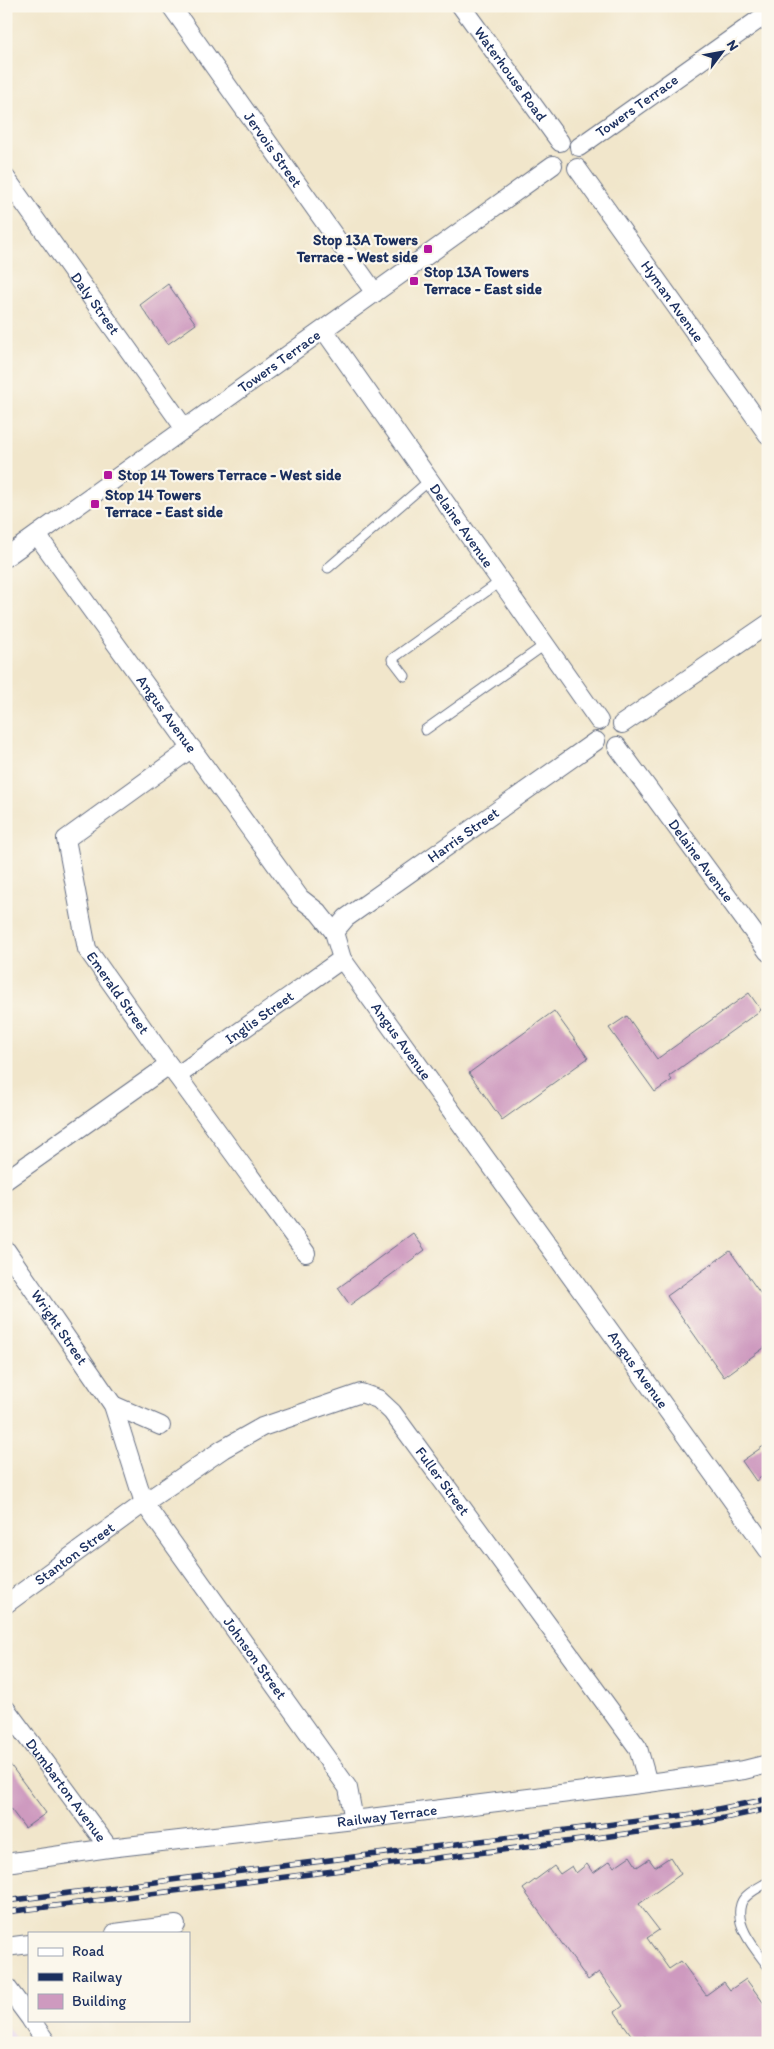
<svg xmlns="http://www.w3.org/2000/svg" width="774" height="2049" font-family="Itim,sans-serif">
<rect width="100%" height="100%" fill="#fbf7ec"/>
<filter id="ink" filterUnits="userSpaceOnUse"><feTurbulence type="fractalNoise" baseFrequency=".02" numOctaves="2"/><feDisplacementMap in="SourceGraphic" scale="10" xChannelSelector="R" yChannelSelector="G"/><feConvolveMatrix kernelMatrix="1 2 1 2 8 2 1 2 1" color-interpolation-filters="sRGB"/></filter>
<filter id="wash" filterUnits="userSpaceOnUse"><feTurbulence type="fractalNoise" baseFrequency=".0096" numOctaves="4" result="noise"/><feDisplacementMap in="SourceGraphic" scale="20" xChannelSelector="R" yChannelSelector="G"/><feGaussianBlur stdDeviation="1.12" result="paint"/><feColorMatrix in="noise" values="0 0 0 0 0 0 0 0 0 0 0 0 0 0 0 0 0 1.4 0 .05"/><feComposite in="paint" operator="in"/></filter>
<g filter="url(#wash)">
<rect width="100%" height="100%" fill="#f1e6cb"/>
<path fill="#e4d3f1" d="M6,2025L19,2043H6Z"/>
<g id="blocks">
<path fill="#ce9abf" d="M168,284L196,324L168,344L140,305Z
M749,993L761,1010L669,1076L672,1080L655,1092L609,1028L627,1016L657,1059Z
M554,1011L588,1058L502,1120L469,1073Z
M413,1233L425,1250L350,1305L338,1288Z
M730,1251L768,1304V1345L724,1377L667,1296Z
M768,1443V1472L756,1481L742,1461Z
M6,1759L46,1813L25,1828L6,1803Z
M630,1856L637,1867L649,1859L655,1867L670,1857L681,1874L639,1904L659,1930L647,1938L669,1969L681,1961L706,1995L724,1982L730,1990L746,1979L768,2009V2043H650L645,2036L637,2043L615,2012L623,2006L599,1972L588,1980L523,1889L554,1866L560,1874L572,1866L576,1873L587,1864L593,1873L610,1861L614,1867Z"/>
</g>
</g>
<g filter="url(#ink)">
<use href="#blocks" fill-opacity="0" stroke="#666f84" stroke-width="1"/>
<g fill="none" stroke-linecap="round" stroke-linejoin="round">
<defs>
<path id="service" d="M328,568L430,480
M405,676L392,659L501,581
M425,730L546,644
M768,1882C760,1887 744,1894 741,1904C734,1926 756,1950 768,1966"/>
<g id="minor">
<path id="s1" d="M171,6L375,293"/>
<path id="s2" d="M461,6L560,142"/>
<path id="s3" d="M579,147L768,13"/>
<path id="s4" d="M577,168L768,435"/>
<path id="s5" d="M6,178L185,429"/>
<path id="s6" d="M324,330L599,721"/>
<path id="s7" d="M37,535L300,898L318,912L334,932L342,959L768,1550"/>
<path id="s8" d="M6,557L553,165"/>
<path d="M622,724L768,624"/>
<path id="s9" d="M617,746L768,952"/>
<path id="s10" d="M192,748L66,839L87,949L169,1065L306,1253"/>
<path id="s11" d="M334,932L346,918L596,741"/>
<path id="s12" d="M177,1076L342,959"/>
<path d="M6,1180L169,1065"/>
<path id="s13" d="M6,1250L113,1405L144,1503L348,1788L354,1820"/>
<path d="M113,1405L161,1426"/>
<path id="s14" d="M6,1604L144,1503L223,1449L262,1427L361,1393L378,1399L392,1412L638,1748L648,1783"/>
<path id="s15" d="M6,1709L109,1848"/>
<path id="s16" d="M6,1863L109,1848L354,1820L648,1783L744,1770L768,1764"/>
<path d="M115,1933L176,1925"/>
<path d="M6,1947L29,1944"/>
<path d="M6,1986L29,2017"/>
<path d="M31,2020L47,2043"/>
</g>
</defs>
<use href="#service" stroke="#666f84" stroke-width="11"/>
<use href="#minor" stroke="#666f84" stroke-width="20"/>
<use href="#service" stroke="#fff" stroke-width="9"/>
<use href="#minor" stroke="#fff" stroke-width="18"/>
<defs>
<path id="rail" d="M6,1901L693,1814L768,1799
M6,1912L589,1839L695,1824L768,1809"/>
</defs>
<use href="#rail" stroke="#1b2f5e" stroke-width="5.5"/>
<use href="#rail" stroke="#fbf7ec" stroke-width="4" stroke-dasharray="11" stroke-linecap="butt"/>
</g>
</g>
<g fill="#b5179e" stroke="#fbf7ec" stroke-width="2">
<rect x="423" y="244" width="10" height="10" rx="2.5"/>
<rect x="409" y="276" width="10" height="10" rx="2.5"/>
<rect x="103" y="470" width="10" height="10" rx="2.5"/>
<rect x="90" y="499" width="10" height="10" rx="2.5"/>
</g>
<g text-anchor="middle" stroke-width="4.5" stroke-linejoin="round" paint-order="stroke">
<g font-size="15" fill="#1b2f5e" stroke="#fbf7ec">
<text dy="5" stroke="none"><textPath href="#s2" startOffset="84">Waterhouse Road</textPath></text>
<text dy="5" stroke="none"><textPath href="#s3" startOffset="71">Towers Terrace</textPath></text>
<text dy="5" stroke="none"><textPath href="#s1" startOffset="176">Jervois Street</textPath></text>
<text dy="5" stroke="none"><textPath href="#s4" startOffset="164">Hyman Avenue</textPath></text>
<text dy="5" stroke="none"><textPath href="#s5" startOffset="154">Daly Street</textPath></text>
<text dy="5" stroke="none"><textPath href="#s8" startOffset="336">Towers Terrace</textPath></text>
<text dy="5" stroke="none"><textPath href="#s6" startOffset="239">Delaine Avenue</textPath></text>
<text dy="5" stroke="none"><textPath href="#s7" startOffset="221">Angus Avenue</textPath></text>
<text dy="5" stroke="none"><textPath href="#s11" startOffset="162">Harris Street</textPath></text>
<text dy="5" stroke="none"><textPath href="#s9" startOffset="142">Delaine Avenue</textPath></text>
<text dy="5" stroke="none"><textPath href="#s10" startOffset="321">Emerald Street</textPath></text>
<text dy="5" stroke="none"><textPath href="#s12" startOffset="101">Inglis Street</textPath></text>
<text dy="5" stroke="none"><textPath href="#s7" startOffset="626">Angus Avenue</textPath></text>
<text dy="5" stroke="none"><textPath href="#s13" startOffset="94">Wright Street</textPath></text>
<text dy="5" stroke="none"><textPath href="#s7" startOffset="1031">Angus Avenue</textPath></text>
<text dy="5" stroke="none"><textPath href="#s14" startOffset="539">Fuller Street</textPath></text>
<text dy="5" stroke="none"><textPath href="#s14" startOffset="85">Stanton Street</textPath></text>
<text dy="5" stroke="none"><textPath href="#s13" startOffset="482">Johnson Street</textPath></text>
<text dy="5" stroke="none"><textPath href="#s15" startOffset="101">Dumbarton Avenue</textPath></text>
<text dy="5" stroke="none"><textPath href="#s16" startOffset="384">Railway Terrace</textPath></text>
</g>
<g font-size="15" font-weight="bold" fill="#1b2f5e" stroke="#fbf7ec" text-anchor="start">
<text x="418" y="245" text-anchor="end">Stop 13A Towers<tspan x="418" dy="17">Terrace - West side</tspan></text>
<text x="424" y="277">Stop 13A Towers<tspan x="424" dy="17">Terrace - East side</tspan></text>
<text x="118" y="480">Stop 14 Towers Terrace - West side</text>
<text x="105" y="500">Stop 14 Towers<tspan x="105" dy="17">Terrace - East side</tspan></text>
</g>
</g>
<rect width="774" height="2049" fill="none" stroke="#fbf7ec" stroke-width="25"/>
<rect x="28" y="1932" width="162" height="90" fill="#fbf7ec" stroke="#a1a7b3"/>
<rect x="38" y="1948" width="25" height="8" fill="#ffffff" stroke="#a1a7b3"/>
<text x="72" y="1956" font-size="15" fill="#1b2f5e">Road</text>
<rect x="38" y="1973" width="25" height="8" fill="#1b2f5e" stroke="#a1a7b3"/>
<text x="72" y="1982" font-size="15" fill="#1b2f5e">Railway</text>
<rect x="38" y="1994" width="25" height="15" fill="#ce9abf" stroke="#a1a7b3"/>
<text x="72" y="2006" font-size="15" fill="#1b2f5e">Building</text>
<g transform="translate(722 52) rotate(58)" stroke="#fbf7ec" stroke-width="4" paint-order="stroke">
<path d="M0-4L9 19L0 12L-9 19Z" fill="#1b2f5e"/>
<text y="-8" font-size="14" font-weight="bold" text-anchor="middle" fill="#1b2f5e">N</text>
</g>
</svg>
